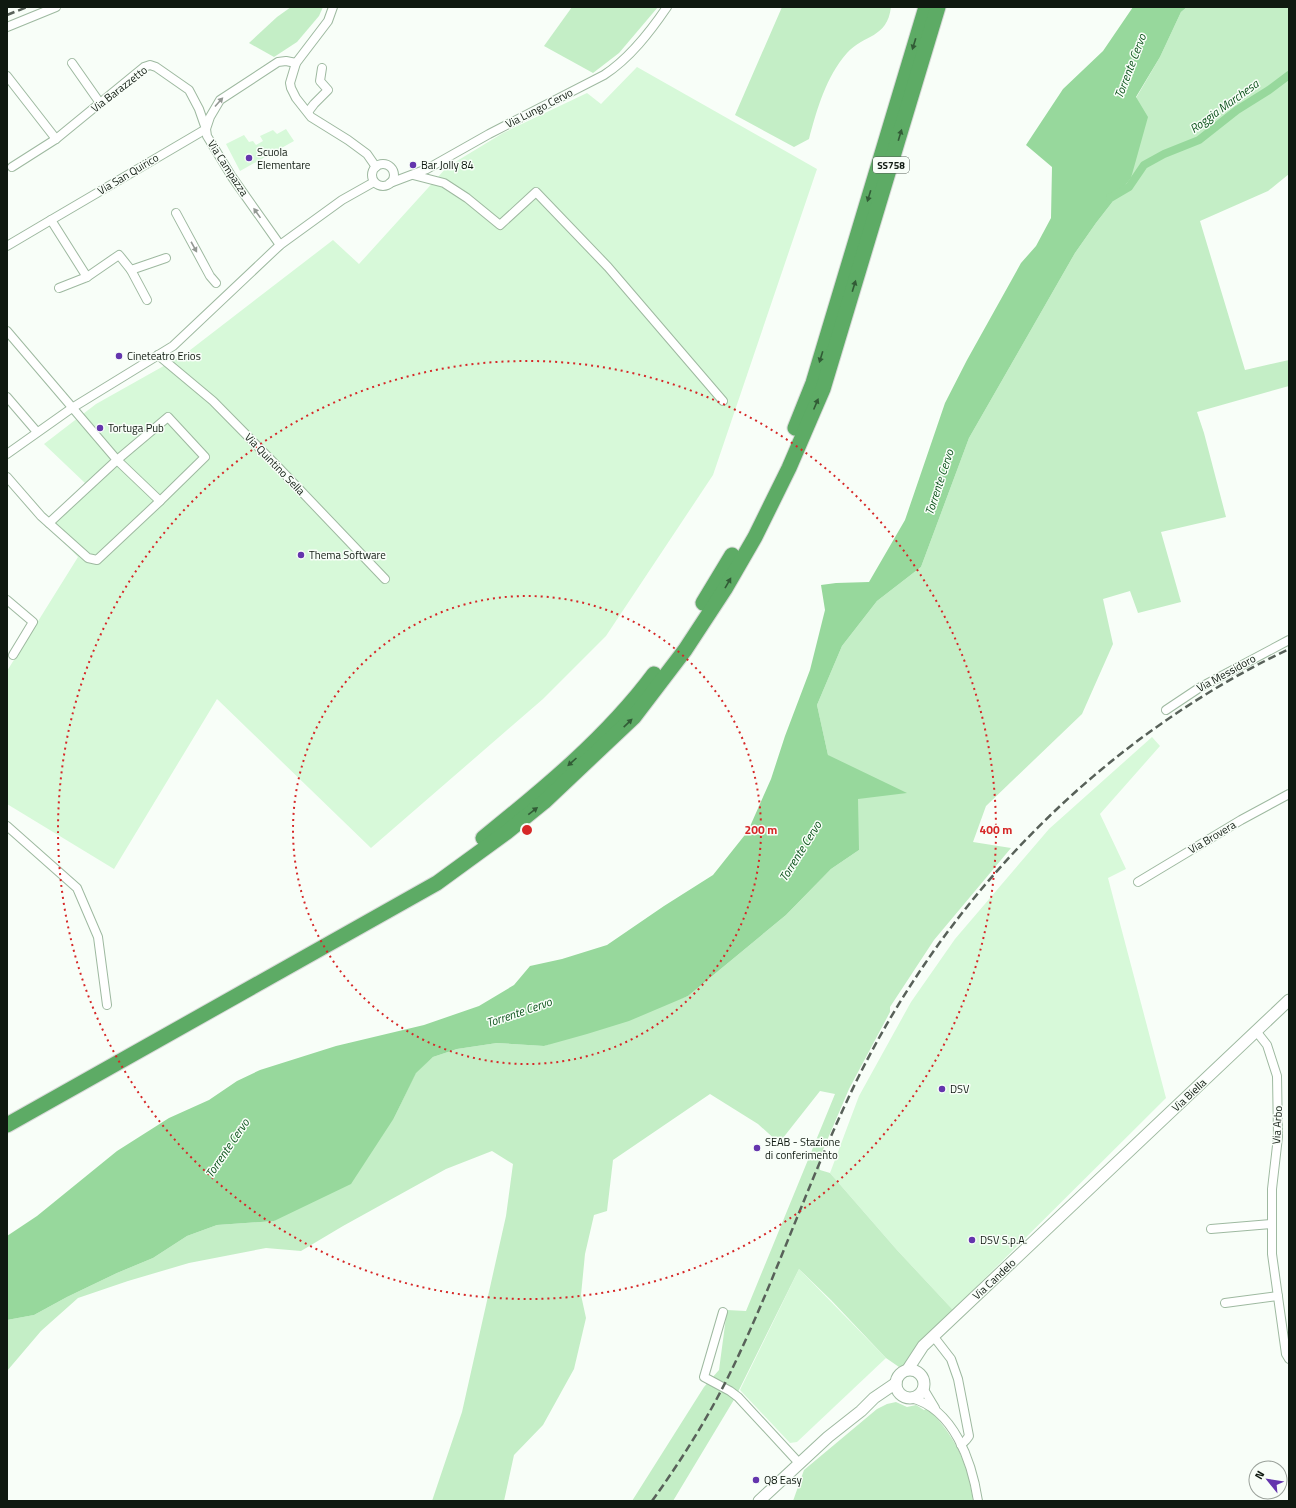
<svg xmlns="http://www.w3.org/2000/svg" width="1296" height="1508" viewBox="0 0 1296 1508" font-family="'Titillium Web',sans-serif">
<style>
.built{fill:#d7f9d9}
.green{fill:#c4eec6}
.water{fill:#97d89c}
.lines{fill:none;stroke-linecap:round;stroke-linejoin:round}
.canal{stroke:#97d89c;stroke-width:8}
.street-casing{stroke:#9eb9a0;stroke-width:10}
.secondary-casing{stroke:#9eb9a0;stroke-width:13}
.highway-casing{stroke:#d9dad9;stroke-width:17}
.street{stroke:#fff;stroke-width:8}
.secondary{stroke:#fff;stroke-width:11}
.highway{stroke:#5dab65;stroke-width:15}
.rail{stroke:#586159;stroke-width:2.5;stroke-dasharray:8 4;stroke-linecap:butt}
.oneway{fill:#325b36}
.oneway2{fill:#939893}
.ring{fill:none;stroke:#d62828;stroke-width:2;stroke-dasharray:2 4}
.poi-dot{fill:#6435ad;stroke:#f8fef8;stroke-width:1.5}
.labels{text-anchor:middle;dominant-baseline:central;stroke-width:3;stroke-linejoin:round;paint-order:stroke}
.shield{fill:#f8fef8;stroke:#555e56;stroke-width:1}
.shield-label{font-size:10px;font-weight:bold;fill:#0f1910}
.street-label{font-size:11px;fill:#0f1910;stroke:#f8fef8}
.poi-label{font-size:11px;fill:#0f1910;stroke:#f8fef8;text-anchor:start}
.water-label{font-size:12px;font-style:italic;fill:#0d531c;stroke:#f8fef8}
.centre{fill:#d62828;stroke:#f8fef8;stroke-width:2}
.ring-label{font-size:12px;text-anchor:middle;font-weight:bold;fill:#d62828;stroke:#f8fef8;stroke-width:3;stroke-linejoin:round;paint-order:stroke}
</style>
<rect width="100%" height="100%" fill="#f8fef8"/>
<g class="built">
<polygon points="637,67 817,169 713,475 606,636 543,699 371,848 217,699 114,869 7,804 7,671 78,557 46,524 86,484 44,444 96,404 185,354 333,240 359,264 447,167 503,133 587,93 601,104"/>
<polygon points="286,129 294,141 240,171 226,144 244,135 249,142 253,141 256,145 263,141 260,136 273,130 277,134"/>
<polygon points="1152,737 1160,746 1100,814 1126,869 1108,878 1166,1098 953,1310 897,1250 830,1173 859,1096 911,1002 955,939 1049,829"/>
<polygon points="799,1269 886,1358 797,1442 790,1443 740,1390"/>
</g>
<g class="green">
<polygon points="291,7 323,7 319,16 297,42 274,57 249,43 277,17"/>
<polygon points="572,7 658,7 619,53 593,73 544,46"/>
<path d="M782,7H891C887,39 864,34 847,53C826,77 817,109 809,139L794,147L735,115Z"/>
<polygon points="1187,7 1289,7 1289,174 1268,191 1200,221 1245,370 1289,360 1289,386 1197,412 1204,433 1226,517 1161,532 1181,602 1138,613 1130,591 1103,599 1113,644 1082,714 986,806 973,842 1011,848 934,940 890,1007 890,1012 849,1089 820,1157 820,1170 830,1173 897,1250 953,1310 919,1342 904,1366 899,1367 886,1358 831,1300 799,1269 735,1398 673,1501 632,1501 704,1387 719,1370 727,1310 746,1311 835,1094 820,1091 779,1143 758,1124 710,1094 613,1160 607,1211 594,1215 585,1254 581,1295 586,1318 574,1369 543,1425 514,1455 504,1501 432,1501 462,1412 506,1216 513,1164 492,1151 446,1169 343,1226 301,1251 266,1248 189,1263 128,1281 78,1298 41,1331 7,1371 7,1320 34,1315 67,1297 117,1273 153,1258 187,1236 217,1225 274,1221 394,1118 416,1072 433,1057 457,1049 497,1043 544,1046 688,996 786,915 831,869 859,850 828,755 817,705 842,646 877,601 921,567 969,438 1075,253 1096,223 1131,178 1136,98 1160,57 1181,12"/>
<path d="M896,1402L907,1407L916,1405L924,1410L928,1408C955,1437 968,1462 973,1501H793L804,1470L877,1409L887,1404Z"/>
</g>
<polygon class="water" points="1133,7 1187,7 1181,12 1160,57 1136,97 1148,117 1131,178 1096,223 1075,253 969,438 921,567 877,601 842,646 817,705 828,755 907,793 858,799 859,850 831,869 786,915 688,996 629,1021 587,1034 544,1046 497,1043 457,1049 433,1057 416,1073 394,1118 351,1184 274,1221 217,1225 187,1236 153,1258 117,1273 67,1297 34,1315 7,1320 7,1236 37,1216 117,1151 169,1118 209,1100 237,1081 260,1070 336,1046 424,1025 479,1006 514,985 530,966 562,959 607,945 664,906 713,875 748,831 771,779 785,736 810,670 825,610 821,585 836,583 869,582 905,520 945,403 967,360 1021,263 1036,246 1051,218 1052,167 1026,145 1063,89 1103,51"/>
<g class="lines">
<polyline class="canal" points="1110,197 1112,197 1129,187 1144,165 1164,154 1199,140 1237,110 1269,90 1289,75"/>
<g class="street-casing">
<g id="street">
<polyline points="333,7 328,21 296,63 290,83 291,88 296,98 311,117 348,140 367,154 376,167"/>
<polyline points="7,27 56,7"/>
<polyline points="72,63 100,103"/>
<polyline points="7,76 56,139 144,67 150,65 156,67 189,90 199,109 206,129 51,220 87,277"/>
<polyline points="308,112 314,104 328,90 320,81 322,68"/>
<circle cx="383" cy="175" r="11"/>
<polyline points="12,167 56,139"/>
<polyline points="413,175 444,183 467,198 500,225 536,192 608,267 723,401"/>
<path d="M390,183L427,169L489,134L604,75C630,58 650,32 667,7"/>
<polyline points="176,213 210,276 216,283"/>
<polyline points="280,245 232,177 207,136 206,129 210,117 220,100 278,62 286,61 296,63"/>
<polyline points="7,246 51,220"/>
<polyline points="131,270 147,300"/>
<polyline points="59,288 87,277 119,255 131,270 166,258"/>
<polyline points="7,331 117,460 160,501 97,560 88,558 41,516 7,477"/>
<polyline points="158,355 213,401 280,469 385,579"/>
<polyline points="7,397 37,432"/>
<polyline points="7,454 72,408 173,346 280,245 342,200 374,182"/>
<polyline points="49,523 117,460 168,417 205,457 160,501"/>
<polyline points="7,600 33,622 13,655"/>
<polyline points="1166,710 1199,688 1289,640"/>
<polyline points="7,826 77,888 98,937 107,1005"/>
<polyline points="1138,882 1241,820 1289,794"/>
<polyline points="1256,1031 1267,1045 1277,1076 1278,1137 1272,1189 1272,1254 1286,1354 1289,1359"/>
<polyline points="1211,1229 1271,1224"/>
<polyline points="1225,1303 1278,1296"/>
<polyline points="723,1312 704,1377 730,1391 738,1397 799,1463"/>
<polyline points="934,1337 951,1359 958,1379 969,1436 966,1440 961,1445"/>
<polyline points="923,1388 935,1408"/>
<path d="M911,1398C954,1409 972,1462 978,1501"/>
</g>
</g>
<g class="secondary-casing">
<g id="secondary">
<polyline points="908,1369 923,1346 1289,1000"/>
<circle cx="910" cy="1384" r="14"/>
<polyline points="759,1501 828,1437 861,1411 874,1398 896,1383"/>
</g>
</g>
<g class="highway-casing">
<g id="highway">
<polyline points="795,428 813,383 926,7"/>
<polyline points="703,603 732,555"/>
<path d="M483,838C544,789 607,737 654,674"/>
<polyline points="7,1125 437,883 507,832 544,802 634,717 685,650 725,589 755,537 789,468 823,389 938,7"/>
</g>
</g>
<use href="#street" class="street"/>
<use href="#secondary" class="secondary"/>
<use href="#highway" class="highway"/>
<g class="rail">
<polyline points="7,15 27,7"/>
<path d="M652,1501C683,1458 711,1413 734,1365C775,1279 806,1189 846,1103C936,907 1094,742 1289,649"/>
</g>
</g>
<defs><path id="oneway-solid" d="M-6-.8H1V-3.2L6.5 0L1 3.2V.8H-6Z"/></defs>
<g class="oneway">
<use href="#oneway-solid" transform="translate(914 44) rotate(107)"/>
<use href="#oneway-solid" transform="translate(900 135) rotate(-73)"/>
<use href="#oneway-solid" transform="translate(869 196) rotate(107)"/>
<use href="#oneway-solid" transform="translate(854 286) rotate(-73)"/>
<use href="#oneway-solid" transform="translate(821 357) rotate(107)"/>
<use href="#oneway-solid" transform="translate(816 404) rotate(-67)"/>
<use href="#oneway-solid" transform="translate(728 583) rotate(-60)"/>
<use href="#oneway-solid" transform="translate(628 723) rotate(-44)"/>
<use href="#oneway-solid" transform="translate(572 762) rotate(138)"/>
<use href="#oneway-solid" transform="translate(533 811) rotate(-38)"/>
</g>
<g class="oneway2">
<use href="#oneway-solid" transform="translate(219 102) rotate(-48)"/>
<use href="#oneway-solid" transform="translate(257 213) rotate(-125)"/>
<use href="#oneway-solid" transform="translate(194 247) rotate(61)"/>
</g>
<g class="ring">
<circle cx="527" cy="830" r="234"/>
<circle cx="527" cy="830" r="469"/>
</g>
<g class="poi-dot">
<circle cx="249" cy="158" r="4"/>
<circle cx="413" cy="165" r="4"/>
<circle cx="119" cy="356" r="4"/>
<circle cx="100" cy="428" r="4"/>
<circle cx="301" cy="555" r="4"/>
<circle cx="942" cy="1089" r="4"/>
<circle cx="757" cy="1148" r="4"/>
<circle cx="972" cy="1240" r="4"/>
<circle cx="756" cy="1480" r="4"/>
</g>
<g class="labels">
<rect class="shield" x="873" y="157" width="36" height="16" rx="3"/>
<g class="shield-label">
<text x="891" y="165">SS758</text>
</g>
<g class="street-label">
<text transform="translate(119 89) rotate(-38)">Via Barazzetto</text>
<text transform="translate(539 108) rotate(-27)">Via Lungo Cervo</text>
<text transform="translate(228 168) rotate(57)">Via Campazza</text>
<text transform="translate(128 174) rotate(-31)">Via San Quirico</text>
<text transform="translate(275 464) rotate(46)">Via Quintino Sella</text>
<text transform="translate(1226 673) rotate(-29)">Via Messidoro</text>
<text transform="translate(1212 837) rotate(-31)">Via Brovera</text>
<text transform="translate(1189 1095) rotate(-43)">Via Biella</text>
<text transform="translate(1277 1125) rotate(-87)">Via Arbo</text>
<text transform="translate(994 1279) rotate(-43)">Via Candelo</text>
</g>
<g class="poi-label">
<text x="257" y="152">Scuola<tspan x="257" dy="13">Elementare</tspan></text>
<text x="421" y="165">Bar Jolly 84</text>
<text x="127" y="356">Cineteatro Erios</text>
<text x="108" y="428">Tortuga Pub</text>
<text x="309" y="555">Thema Software</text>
<text x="950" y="1089">DSV</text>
<text x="765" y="1142">SEAB - Stazione<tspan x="765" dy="13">di conferimento</tspan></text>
<text x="980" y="1240">DSV S.p.A.</text>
<text x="764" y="1480">Q8 Easy</text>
</g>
<g class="water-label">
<text transform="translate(1130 66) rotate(-69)">Torrente Cervo</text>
<text transform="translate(1224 106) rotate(-36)">Roggia Marchesa</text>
<text transform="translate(939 482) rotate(-72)">Torrente Cervo</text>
<text transform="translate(800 851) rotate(-58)">Torrente Cervo</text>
<text transform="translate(519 1012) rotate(-19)">Torrente Cervo</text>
<text transform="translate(227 1148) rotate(-56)">Torrente Cervo</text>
</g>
</g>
<circle cx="527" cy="830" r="6" class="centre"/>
<g class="ring-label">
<text x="761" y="834">200 m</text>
<text x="996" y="834">400 m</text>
</g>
<rect width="1296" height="1508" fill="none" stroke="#0f1910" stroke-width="16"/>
<g transform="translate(1268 1480) rotate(300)"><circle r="19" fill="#f8fef8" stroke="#9ba29b"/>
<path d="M0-3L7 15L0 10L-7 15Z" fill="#6435ad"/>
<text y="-6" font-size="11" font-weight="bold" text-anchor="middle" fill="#0f1910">N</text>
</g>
</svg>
